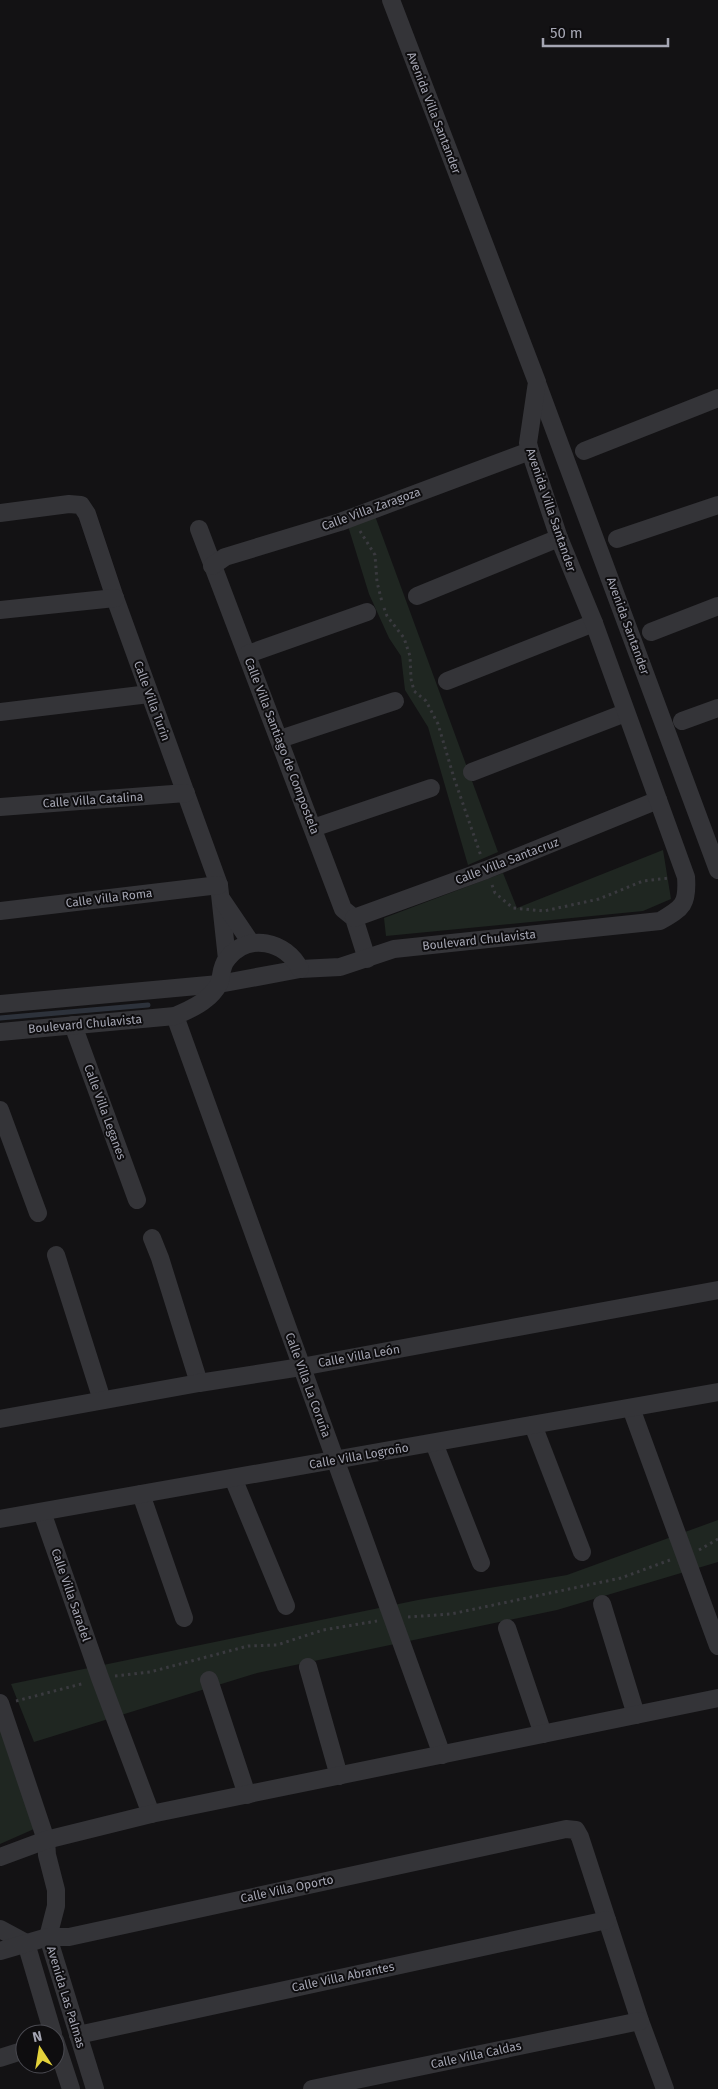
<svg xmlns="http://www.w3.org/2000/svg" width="718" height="2089" viewBox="0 0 718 2089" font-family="'Fira Sans',sans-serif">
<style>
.green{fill:#1f2621}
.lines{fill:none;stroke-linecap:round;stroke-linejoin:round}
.stream{stroke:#2d323b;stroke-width:5}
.path{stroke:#3a3a3f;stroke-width:3;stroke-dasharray:2.5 4;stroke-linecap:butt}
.minor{stroke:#343438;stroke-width:18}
.labels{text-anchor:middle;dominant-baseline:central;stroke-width:4;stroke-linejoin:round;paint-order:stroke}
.street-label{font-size:12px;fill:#a5a6b3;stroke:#0e0d0f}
</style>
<rect width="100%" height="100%" fill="#131214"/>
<g class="green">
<polygon points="375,516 498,852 468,865 428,727 405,690 401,656 389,638 369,594 348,526"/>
<polygon points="663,850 671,899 643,911 386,936 384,918 503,873 517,908"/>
<polygon points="718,1520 718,1562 557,1610 257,1673 34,1742 11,1684 418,1600 567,1575"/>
<polygon points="0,1725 34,1829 0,1844"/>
</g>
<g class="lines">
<polyline class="stream" points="0,1018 148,1005"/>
<g class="path">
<polyline points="360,531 375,555 377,582 382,602"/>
<polyline points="384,608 387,616 404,638 410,656 411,679 414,691 426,701 438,724 454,778 481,856"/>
<polyline points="492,885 495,893 513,908 544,911 599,899 643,881 670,878"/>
<polyline points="699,1550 718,1539"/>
<polyline points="408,1617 451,1614 621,1578 670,1560"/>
<polyline points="115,1676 150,1672 248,1646 277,1645 323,1630 377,1621"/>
<polyline points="16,1701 85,1683"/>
</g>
<g class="minor">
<polyline points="537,383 718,870"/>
<polyline points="584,451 718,398"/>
<polyline points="0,513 69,504 81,505 87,514 115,598 219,885 227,959"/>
<polyline points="199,529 343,909 354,918 367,959"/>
<polyline points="617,539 718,505"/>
<polyline points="212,566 225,557 340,522 530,451"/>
<polyline points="417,596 559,538"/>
<polyline points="0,610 115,598"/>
<polyline points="651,632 718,606"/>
<polyline points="248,654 367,612"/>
<polyline points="447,681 594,623"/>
<polyline points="0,712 149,694"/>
<polyline points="682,721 718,708"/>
<polyline points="280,739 395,701"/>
<polyline points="472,772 625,713"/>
<polyline points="0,807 186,793"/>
<polyline points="313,828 431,788"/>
<polyline points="222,900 251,943"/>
<polyline points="0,911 219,885"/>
<polyline points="354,918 486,870 658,800"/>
<path d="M0,1004L219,984L300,969L340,967L394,949L660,921C683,908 688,904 686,877L594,623L559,538L530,451L528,443L537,382L391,0"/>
<polyline points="175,1016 442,1755"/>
<polyline points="73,1025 137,1200"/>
<path d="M0,1032L175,1016C186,1011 197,1007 206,999C210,996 216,989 219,984C222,977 220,968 227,959C248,932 286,941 300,969"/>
<polyline points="0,1110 38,1213"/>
<polyline points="152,1238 160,1258 199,1383"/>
<polyline points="56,1255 102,1400"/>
<polyline points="631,1408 718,1646"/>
<polyline points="0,1419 199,1383 301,1367 718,1290"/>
<polyline points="533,1425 582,1552"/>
<polyline points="434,1443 481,1563"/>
<polyline points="233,1478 286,1606"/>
<polyline points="141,1494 184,1618"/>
<polyline points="42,1512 100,1678 151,1814"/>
<polyline points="0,1519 718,1392"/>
<polyline points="602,1604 636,1715"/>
<polyline points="507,1628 543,1734"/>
<polyline points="308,1667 339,1776"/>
<polyline points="209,1680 247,1795"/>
<polyline points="0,1703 46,1840 47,1855 56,1890 56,1906 48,1937 95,2089"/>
<polyline points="0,1857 46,1840 151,1814 718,1698"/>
<polyline points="0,1929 26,1943 53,2034"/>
<polyline points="0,1951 48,1937 69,1937 566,1829 576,1830 580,1837 640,2021 665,2089"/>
<polyline points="78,2035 607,1920"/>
<polyline points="55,2040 71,2089"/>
<polyline points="0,2058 25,2050"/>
<polyline points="312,2089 640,2021"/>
</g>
</g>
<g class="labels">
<g class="street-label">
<text transform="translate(434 113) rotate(69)">Avenida Villa Santander</text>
<text transform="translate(371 509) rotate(-20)">Calle Villa Zaragoza</text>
<text transform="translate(551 510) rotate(71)">Avenida Villa Santander</text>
<text transform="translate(628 626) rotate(70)">Avenida Santander</text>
<text transform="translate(152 701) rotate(70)">Calle Villa Turin</text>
<text transform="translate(282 746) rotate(69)">Calle Villa Santiago de Compostela</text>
<text transform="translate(93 800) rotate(-4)">Calle Villa Catalina</text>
<text transform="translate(507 861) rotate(-21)">Calle Villa Santacruz</text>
<text transform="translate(109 898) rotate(-7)">Calle Villa Roma</text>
<text transform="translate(479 940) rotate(-6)">Boulevard Chulavista</text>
<text transform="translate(85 1024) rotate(-5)">Boulevard Chulavista</text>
<text transform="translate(105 1112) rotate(70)">Calle Villa Leganes</text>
<text transform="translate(359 1356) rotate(-10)">Calle Villa León</text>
<text transform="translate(308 1385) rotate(70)">Calle Villa La Coruña</text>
<text transform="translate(359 1456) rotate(-10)">Calle Villa Logroño</text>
<text transform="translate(71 1595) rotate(71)">Calle Villa Saradel</text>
<text transform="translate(287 1889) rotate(-12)">Calle Villa Oporto</text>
<text transform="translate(343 1977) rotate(-12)">Calle Villa Abrantes</text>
<text transform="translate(66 1997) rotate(73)">Avenida Las Palmas</text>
<text transform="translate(476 2055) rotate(-12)">Calle Villa Caldas</text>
</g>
</g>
<g transform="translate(40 2049) rotate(348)"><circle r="24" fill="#0e0d0f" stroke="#4a4a51"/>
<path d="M0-4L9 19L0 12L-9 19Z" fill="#e3d23b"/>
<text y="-8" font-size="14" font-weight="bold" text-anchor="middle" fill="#a5a6b3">N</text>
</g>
<path d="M543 38v8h125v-8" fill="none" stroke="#a5a6b3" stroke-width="2.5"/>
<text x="550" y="38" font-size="15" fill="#a5a6b3" stroke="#0e0d0f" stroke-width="4" paint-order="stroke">50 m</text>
</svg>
